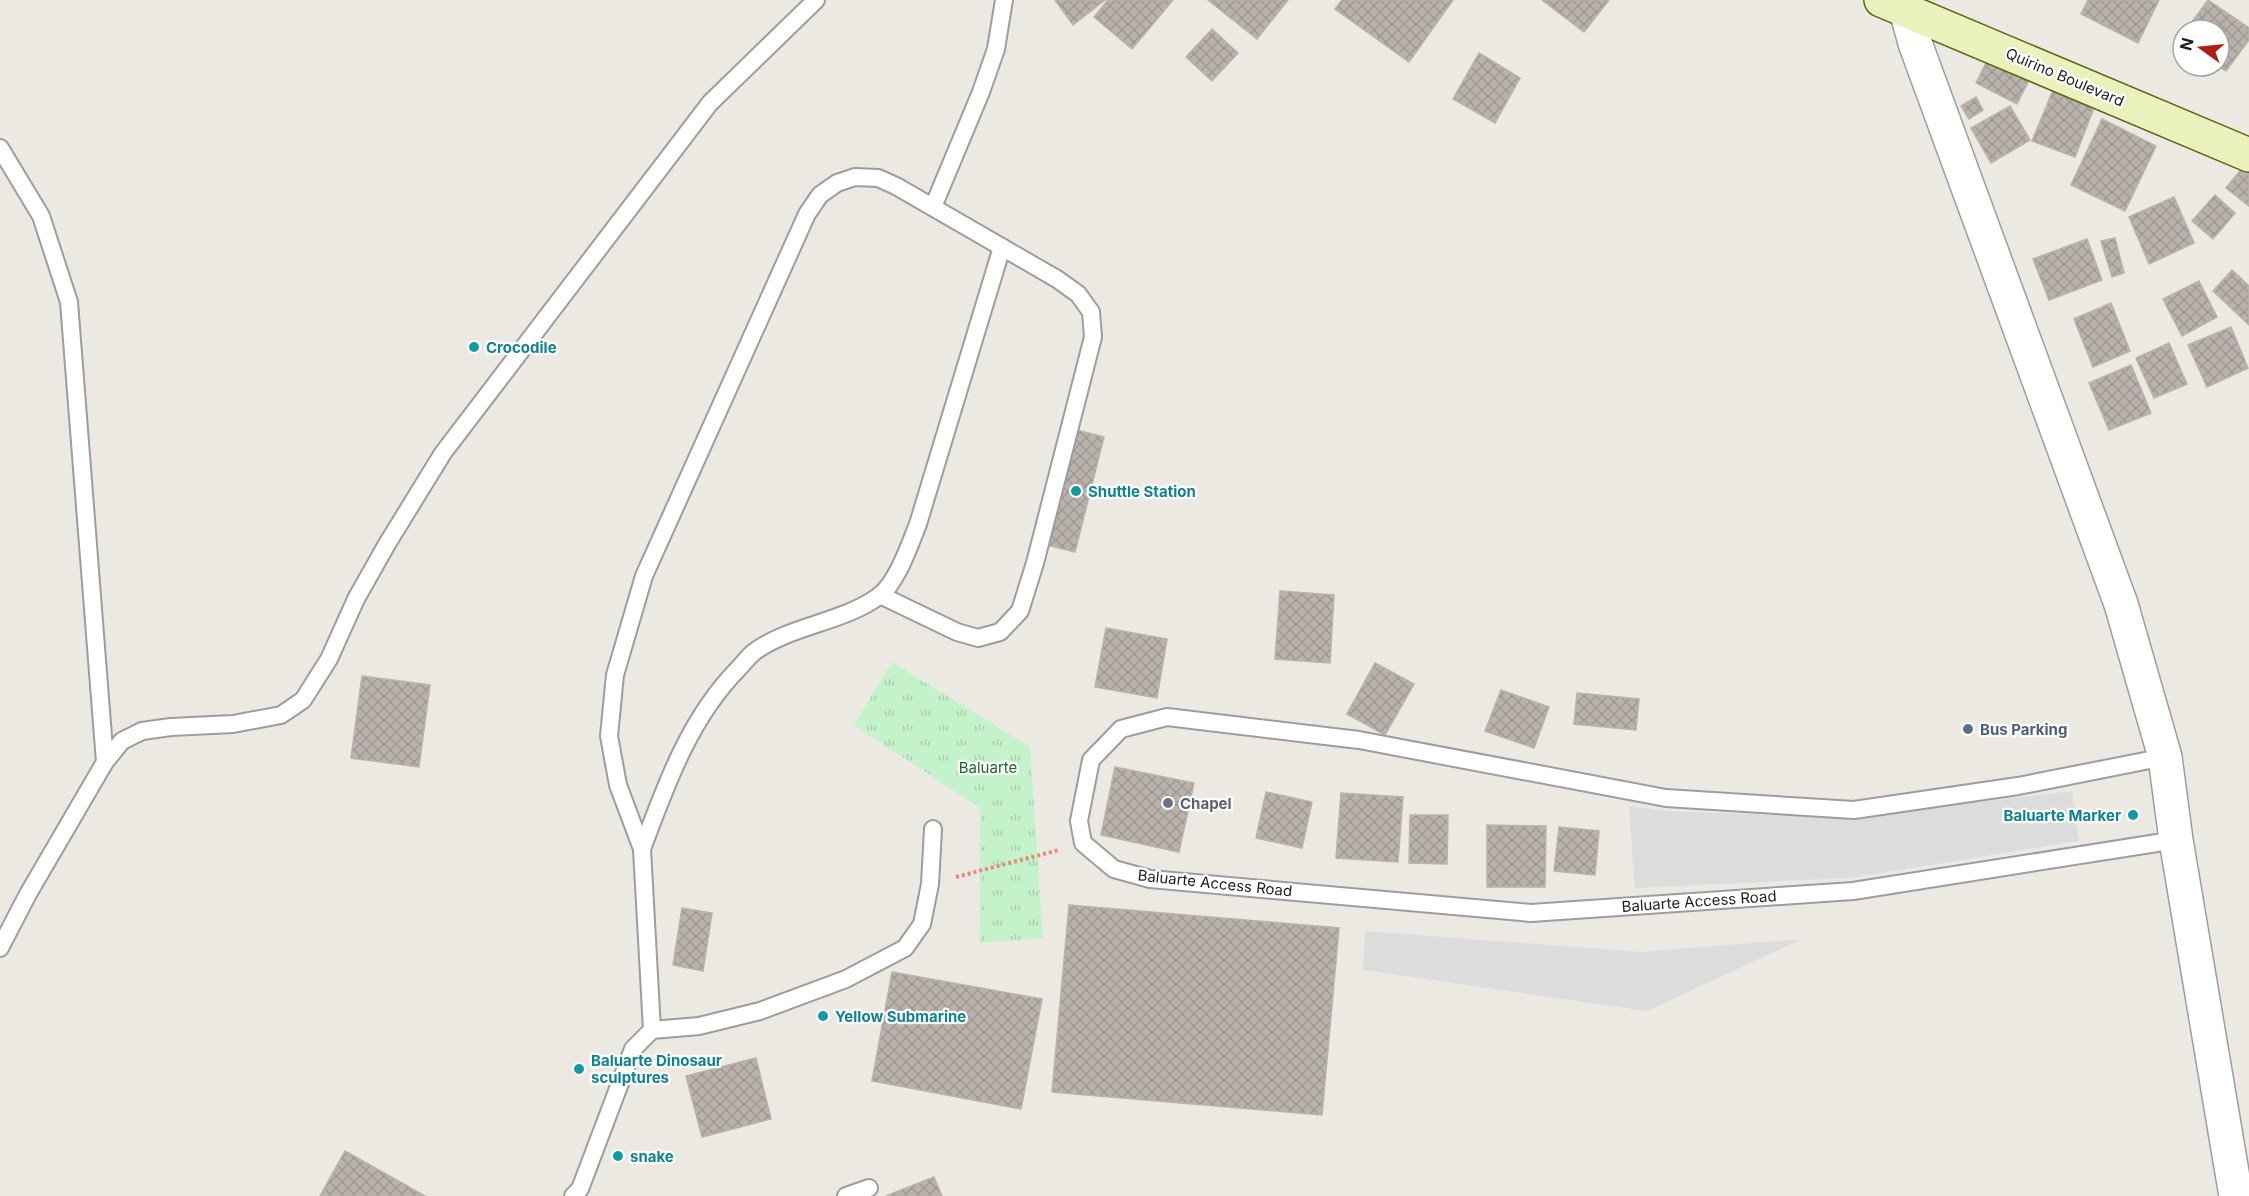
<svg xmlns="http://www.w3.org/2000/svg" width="2249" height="1196" viewBox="0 0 2249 1196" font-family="Inter,sans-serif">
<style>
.park{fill:url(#park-tufts)}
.parking{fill:#dcdcdc}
.building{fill:url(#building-cross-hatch);stroke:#bcb1a7;stroke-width:1.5}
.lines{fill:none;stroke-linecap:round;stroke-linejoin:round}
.service-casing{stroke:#9d9d9d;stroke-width:20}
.tertiary-casing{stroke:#9d9d9d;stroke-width:36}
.secondary-casing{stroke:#576412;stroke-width:36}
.path{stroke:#e88978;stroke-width:4;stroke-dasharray:3 3;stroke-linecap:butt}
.service{stroke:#fff;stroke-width:16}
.tertiary{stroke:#fff;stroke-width:33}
.secondary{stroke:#ebf1bc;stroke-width:33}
.culture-dot{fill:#0f9aa8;stroke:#fff;stroke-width:2}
.service-dot{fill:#5c6f8a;stroke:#fff;stroke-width:2}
.worship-dot{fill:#6b7280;stroke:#fff;stroke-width:2}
.labels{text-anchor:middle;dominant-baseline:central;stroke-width:4.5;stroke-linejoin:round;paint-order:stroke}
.street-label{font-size:15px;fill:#1c1c1c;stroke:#fff}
.culture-label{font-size:15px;font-weight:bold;fill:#0d838f;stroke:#fff;text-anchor:start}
.service-label{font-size:15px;font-weight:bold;fill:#4e5e75;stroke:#fff;text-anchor:start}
.park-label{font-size:15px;fill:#186b23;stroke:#fff}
.worship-label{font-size:15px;font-weight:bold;fill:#5b616d;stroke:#fff;text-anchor:start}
</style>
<defs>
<pattern id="park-tufts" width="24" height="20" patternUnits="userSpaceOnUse" patternTransform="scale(1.5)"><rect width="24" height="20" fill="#c4f2ca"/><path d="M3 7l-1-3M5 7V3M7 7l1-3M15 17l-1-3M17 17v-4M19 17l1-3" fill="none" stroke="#a8cfad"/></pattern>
<pattern id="building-cross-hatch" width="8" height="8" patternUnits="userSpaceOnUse" patternTransform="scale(1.5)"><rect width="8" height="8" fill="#b9b2ac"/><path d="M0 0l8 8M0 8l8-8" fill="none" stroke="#9e9893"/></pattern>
</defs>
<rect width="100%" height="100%" fill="#ece9e3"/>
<polygon class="park" points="892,662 1030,747 1043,938 980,943 980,808 854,725"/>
<g class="parking">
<polygon points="2072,791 2079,841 1850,878 1635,888 1629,806 1667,811 1849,818"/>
<polygon points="1365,931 1641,952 1802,939 1647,1011 1363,970"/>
</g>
<g class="building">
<polygon points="1055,0 1105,0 1073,25"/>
<polygon points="1108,0 1173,0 1132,49 1094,17"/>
<polygon points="1208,0 1288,0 1257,39"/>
<polygon points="1342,0 1453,0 1409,62 1335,9"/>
<polygon points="1542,0 1609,0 1584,32"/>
<polygon points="2088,0 2159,0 2138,43 2081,14"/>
<polygon points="2208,0 2249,28 2249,40 2226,71 2218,66 2219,30 2186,30"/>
<polygon points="1212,29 1238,53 1212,81 1186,57"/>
<polygon points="1992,51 2033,72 2017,104 1976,83"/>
<polygon points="1479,53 1520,78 1495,123 1453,99"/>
<polygon points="2056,83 2097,100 2075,157 2032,141"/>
<polygon points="1976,97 1983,110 1969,119 1961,106"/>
<polygon points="2010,106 2030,140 1991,163 1971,128"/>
<polygon points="2102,119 2156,146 2125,211 2071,185"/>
<polygon points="2249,160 2249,206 2226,188"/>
<polygon points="2215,195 2235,213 2213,239 2192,221"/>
<polygon points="2174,197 2194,243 2149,264 2129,217"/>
<polygon points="2115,238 2124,273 2112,277 2101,241"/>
<polygon points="2087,239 2102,280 2049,300 2033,259"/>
<polygon points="2232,270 2249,286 2249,325 2213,291"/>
<polygon points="2199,281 2217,317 2182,336 2163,299"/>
<polygon points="2111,303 2130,351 2093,367 2074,319"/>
<polygon points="2231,327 2248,368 2207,387 2188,345"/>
<polygon points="2169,343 2187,384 2154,398 2136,358"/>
<polygon points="2131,365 2151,413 2109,430 2089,383"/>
<polygon points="1077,430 1104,437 1075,552 1047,545"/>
<polygon points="1280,591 1334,595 1330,663 1275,659"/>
<polygon points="1106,628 1167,639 1157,698 1095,687"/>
<polygon points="1375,663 1414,684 1385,735 1347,714"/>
<polygon points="362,676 430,685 419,767 351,758"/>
<polygon points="1501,690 1549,707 1534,748 1485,731"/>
<polygon points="1577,693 1639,699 1636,730 1574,724"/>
<polygon points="1115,767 1194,783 1179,852 1101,835"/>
<polygon points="1266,792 1312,802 1302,848 1256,838"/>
<polygon points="1341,793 1403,797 1398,862 1336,858"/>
<polygon points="1410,815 1448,815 1447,864 1409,863"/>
<polygon points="1487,825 1546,826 1545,887 1487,887"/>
<polygon points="1559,827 1599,831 1595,875 1554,871"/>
<polygon points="1069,905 1339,928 1322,1115 1052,1092"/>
<polygon points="682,908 712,913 703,971 673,965"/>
<polygon points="892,972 1042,999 1021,1109 872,1081"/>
<polygon points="756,1058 771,1119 702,1137 686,1076"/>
<polygon points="345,1151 425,1196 320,1196"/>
<polygon points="934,1177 942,1196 886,1196"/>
</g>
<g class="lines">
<g class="service-casing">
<g id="service">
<polyline points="0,148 41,216 69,302 105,762"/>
<polyline points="933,207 981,92 996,49 1004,0"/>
<polyline points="2165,757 2018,786 1854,810 1666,798 1359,740 1167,717 1121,729 1091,760 1079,821 1083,843 1114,869 1150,879 1531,913 1853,891 2176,840"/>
<path d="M642,849C666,785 689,719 738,669C743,664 748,657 754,652C791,625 842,623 879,596C897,583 910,544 918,524L1002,247"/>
<polyline points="0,948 28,894 105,762 122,741 142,731 171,727 233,724 281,715 303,700 329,659 356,599 387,544 443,453 710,103 816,0"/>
<polyline points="652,1030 642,849 618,785 609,736 615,675 644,576 807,214 820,195 837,183 855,177 878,178 896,186 1057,279 1078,294 1091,312 1093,337 1035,563 1020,611 1000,632 978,638 957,632 880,595"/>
<polyline points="573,1196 580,1189 633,1049 652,1030 699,1026 760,1011 846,979 905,948 922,924 930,884 933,829"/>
<polyline points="846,1196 869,1188"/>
</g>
</g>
<g class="tertiary-casing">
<polyline id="tertiary" points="1906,10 1915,43 2121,604 2165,757 2176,840 2236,1196"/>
</g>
<g class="secondary-casing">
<polyline id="secondary" points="1881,0 2249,155"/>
</g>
<polyline class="path" points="956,877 1059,850"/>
<use href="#service" class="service"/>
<use href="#tertiary" class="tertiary"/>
<use href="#secondary" class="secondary"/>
</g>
<g class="culture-dot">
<circle cx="474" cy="347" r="6"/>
<circle cx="1076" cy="491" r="6"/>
<circle cx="2133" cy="815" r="6"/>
<circle cx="823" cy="1016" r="6"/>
<circle cx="579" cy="1069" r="6"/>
<circle cx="618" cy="1156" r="6"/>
</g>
<circle class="service-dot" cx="1968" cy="729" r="6"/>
<circle class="worship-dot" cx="1168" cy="803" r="6"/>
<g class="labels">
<g class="street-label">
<text transform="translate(2065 77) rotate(23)">Quirino Boulevard</text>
<text transform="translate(1215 883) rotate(6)">Baluarte Access Road</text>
<text transform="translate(1699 901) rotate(-4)">Baluarte Access Road</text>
</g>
<g class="culture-label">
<text x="486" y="347">Crocodile</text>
<text x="1088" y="491">Shuttle Station</text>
<text x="2121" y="815" text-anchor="end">Baluarte Marker</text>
<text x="835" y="1016">Yellow Submarine</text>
<text x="591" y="1060">Baluarte Dinosaur<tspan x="591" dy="17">sculptures</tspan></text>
<text x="630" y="1156">snake</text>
</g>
<g class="service-label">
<text x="1980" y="729">Bus Parking</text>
</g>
<g class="park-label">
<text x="988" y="767">Baluarte</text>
</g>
<g class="worship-label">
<text x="1180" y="803">Chapel</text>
</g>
</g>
<g transform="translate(2201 48) rotate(285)"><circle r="28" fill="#ffffff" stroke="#a4a4a4" stroke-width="1.5"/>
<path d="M0-4.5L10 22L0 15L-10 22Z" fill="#af1f18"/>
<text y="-9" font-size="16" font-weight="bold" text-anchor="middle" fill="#1c1c1c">N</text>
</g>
</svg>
